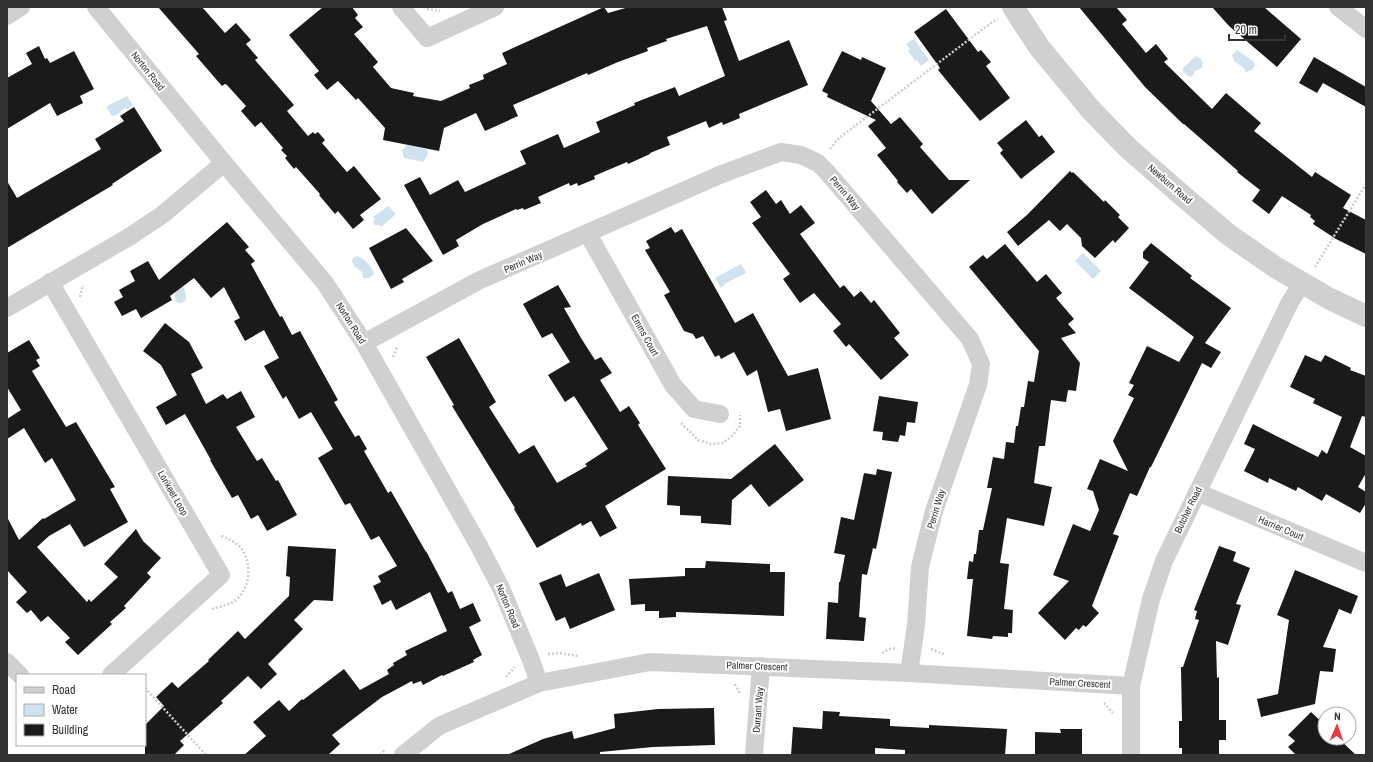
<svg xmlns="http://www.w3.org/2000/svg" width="1373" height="762" viewBox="0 0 1373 762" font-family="'Archivo Narrow',sans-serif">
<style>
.water{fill:#cfe2ee}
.building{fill:#1a1a1a}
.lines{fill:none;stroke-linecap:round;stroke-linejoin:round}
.path{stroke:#cdcdcd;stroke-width:2.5;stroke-dasharray:2 2;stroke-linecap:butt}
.minor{stroke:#d0d0d0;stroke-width:18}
.tertiary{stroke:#d0d0d0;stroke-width:22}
.labels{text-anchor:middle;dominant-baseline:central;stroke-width:4;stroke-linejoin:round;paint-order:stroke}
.street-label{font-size:10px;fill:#333;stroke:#fff}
</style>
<rect width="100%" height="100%" fill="#fff"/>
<g class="water">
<polygon points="914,39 929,60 921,66 917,60 915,61 908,51 910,49 906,44"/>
<polygon points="1237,50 1254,62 1255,66 1252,70 1246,72 1245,71 1244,68 1234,61 1232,55"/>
<polygon points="1196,56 1200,58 1203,63 1202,68 1195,71 1192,77 1188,76 1183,71 1183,68"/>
<polygon points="127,96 133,105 128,109 125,108 117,115 112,116 107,108 107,106"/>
<path d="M407,145L426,149C431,156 425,156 424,162L404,158L402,150Z"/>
<polygon points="388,206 396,214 381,227 379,225 375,225 373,222 375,219 373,217"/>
<polygon points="1083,253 1101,271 1093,279 1075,261"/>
<path d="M357,256C365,259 372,266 374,274L369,278H363L362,272L354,266L352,261L353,258Z"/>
<polygon points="741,264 746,273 726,283 721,288 715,278"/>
<path d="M182,284C186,292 190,304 178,303L175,300V291Z"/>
</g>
<g class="building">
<polygon points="158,7 202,7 225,33 236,23 251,40 246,44 258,58 255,60 294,105 287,111 308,136 313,132 315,134 318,132 325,140 322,143 347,172 354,166 381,199 360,215 364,220 353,229 338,211 335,214 319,195 320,194 296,167 294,169 285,158 287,156 281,150 283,148 261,122 255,127 241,111 246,106 227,85 225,84 222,86 196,56 199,54"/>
<polygon points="323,7 352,7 358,15 355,18 363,27 354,34 378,62 373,67 391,88 414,93 413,96 441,101 470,88 469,85 484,79 483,75 507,64 502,53 604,7 608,13 629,7 722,7 727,20 724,21 739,61 789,40 808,85 739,114 740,118 723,125 722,122 709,128 706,121 667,137 670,145 650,153 650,154 628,164 627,162 594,176 595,179 578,186 577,183 570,186 569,183 538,197 541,203 524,210 523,208 517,210 516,209 483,224 456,240 459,246 443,255 404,185 420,177 430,195 458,180 465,192 526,164 520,151 558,134 564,148 600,132 596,122 635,105 634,103 675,87 679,96 725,76 707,26 666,39 667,41 647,48 648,51 618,62 588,75 587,73 513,105 518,116 485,131 476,113 444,128 439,151 383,140 385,128 358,98 356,100 338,81 327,90 314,75 319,71 289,35"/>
<polygon points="1079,7 1116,7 1127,20 1122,24 1146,53 1156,44 1168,59 1164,62 1212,109 1226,93 1261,123 1254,131 1312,177 1315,172 1351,195 1343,208 1366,220 1366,254 1336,239 1313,224 1315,221 1310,217 1311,215 1282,196 1269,214 1252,201 1260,190 1237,172 1238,171 1184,124 1183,124 1145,87"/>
<polygon points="1212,7 1264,7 1301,39 1277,67 1229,26"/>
<polygon points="946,9 978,52 981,50 991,62 986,66 1010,98 980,121 938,70 940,68 914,32"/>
<polygon points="39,46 45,59 47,58 50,63 74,51 94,89 80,96 83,103 57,116 50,103 7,129 7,78 32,64 26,53"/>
<polygon points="842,51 861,60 862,57 886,68 871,101 891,124 900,117 923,144 920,147 949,180 970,180 932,214 911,189 907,193 897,182 898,181 877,155 886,148 868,126 876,120 827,97 828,94 822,91"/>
<polygon points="1314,57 1366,87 1366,107 1323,83 1317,93 1299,83"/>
<polygon points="134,107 162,151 112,184 113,185 7,248 7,181 17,198 101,149 95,139 124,121 120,116"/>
<polygon points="1026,120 1039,137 1042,135 1055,152 1021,179 1000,153 1003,150 997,143"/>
<polygon points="1070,171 1072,173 1073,172 1104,202 1105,200 1120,215 1118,217 1129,228 1115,243 1113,240 1095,258 1082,246 1081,238 1067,224 1060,231 1049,220 1018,246 1007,232 1027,215"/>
<polygon points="766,190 776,204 781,200 790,214 801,205 815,223 800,234 840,288 844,285 854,297 861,291 871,303 874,300 900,333 894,338 909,355 881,380 849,344 846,347 833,331 841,324 814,293 800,303 783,279 790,274 752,223 761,217 750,202"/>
<polygon points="227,222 249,247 245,250 255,261 251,264 280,317 282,316 292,335 300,331 338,400 334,402 355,437 359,435 367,449 364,451 388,493 391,491 426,552 426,551 448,593 452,591 460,609 473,603 481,621 469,627 482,655 473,660 474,662 443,676 442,675 423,685 421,681 413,684 412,681 382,697 332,735 340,744 328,755 244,755 266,736 253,722 279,700 289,711 302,699 303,700 344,669 360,690 389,674 387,670 394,665 393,663 407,655 405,651 447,631 430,592 396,610 391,600 382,605 373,586 381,582 378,576 397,566 379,536 371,540 350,503 345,505 318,458 333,449 311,412 299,419 286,396 283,399 264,366 279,358 264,330 245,341 234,321 240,318 224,287 211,298 194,278 170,296 172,300 141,318 136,309 122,316 114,302 123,297 119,290 135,281 130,271 148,261 159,280"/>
<polygon points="671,227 675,233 682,229 735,323 753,313 788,376 818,368 831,419 786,431 780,409 768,412 757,370 747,376 734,352 721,359 719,355 715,357 703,336 696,339 693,334 684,331 664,295 670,292 645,250 650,248 646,241"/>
<polygon points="406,228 433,261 402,279 404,282 391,289 369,248"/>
<polygon points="1151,243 1192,276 1190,278 1231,308 1205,343 1221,352 1211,368 1202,363 1151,467 1150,467 1137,496 1130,493 1113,534 1119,536 1092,606 1099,613 1086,627 1083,625 1079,630 1076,628 1065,640 1038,613 1069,581 1053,575 1073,524 1090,531 1099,510 1093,491 1087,489 1100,459 1128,471 1113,441 1134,398 1128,395 1134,385 1129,383 1147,346 1179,362 1194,337 1129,288 1149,262 1143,258 1143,252"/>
<polygon points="1005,244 1037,282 1046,274 1062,293 1056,298 1074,319 1068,324 1076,333 1061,338 1080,363 1076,391 1068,390 1066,402 1051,400 1045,446 1039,446 1034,483 1052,487 1044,526 1007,518 1000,563 1009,564 1004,609 1013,610 1012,633 1008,633 1008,637 993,636 992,639 967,636 973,579 967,579 969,561 973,562 974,554 976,554 979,530 983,530 992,488 987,488 993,457 1004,459 1006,442 1014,443 1016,426 1018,426 1021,407 1024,407 1028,381 1034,382 1039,351 969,267 983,255 987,259"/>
<polygon points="558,285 571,307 564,308 581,338 595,360 601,357 612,373 600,380 620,412 629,406 640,423 638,425 666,469 605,506 617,528 600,537 591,521 582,526 581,523 537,548 514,509 515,508 452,406 454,405 426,357 459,338 496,402 489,407 519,454 534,445 557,483 587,466 585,464 608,449 574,396 565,402 548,375 570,362 552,333 542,338 523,304"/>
<polygon points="165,323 189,342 203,368 191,374 206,404 223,394 227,399 241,391 255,417 236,427 257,461 262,458 276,481 278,480 297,515 267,531 258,515 251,519 238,495 232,498 210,460 211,460 185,414 166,425 156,407 177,395 161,365 143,351"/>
<polygon points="29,340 40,358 36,360 40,366 32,371 66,427 76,422 115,487 110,489 128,522 84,547 70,524 49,536 37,547 87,602 89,599 91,602 118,577 104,564 136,529 143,541 161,558 147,573 151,577 124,606 126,608 110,622 112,624 78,655 65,642 70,638 48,616 41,622 31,610 27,613 16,602 27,592 7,570 7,517 19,540 43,518 44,519 76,500 52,458 45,463 24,428 7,439 7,419 21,410 7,387 7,353"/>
<polygon points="1305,355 1321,362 1325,355 1351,368 1350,370 1366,376 1366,417 1362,416 1350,447 1366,456 1366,473 1358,487 1366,492 1366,503 1360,513 1326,494 1322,501 1298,487 1296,491 1269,478 1268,483 1244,471 1255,449 1244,444 1253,424 1318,457 1322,450 1327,454 1342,417 1313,403 1315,399 1290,387"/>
<polygon points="879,396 918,402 915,423 907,422 905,436 900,435 898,442 882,440 883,432 873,431"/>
<polygon points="775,444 804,480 769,507 751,484 732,500 731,525 701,523 701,516 680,515 680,506 667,505 668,476 731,479"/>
<polygon points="877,469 892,472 876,549 873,548 867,575 862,574 859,617 866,618 864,641 826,639 828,602 838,603 839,582 840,582 845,555 834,553 841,517 854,520 864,473 876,475"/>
<polygon points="288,546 336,549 333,601 314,600 294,620 303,629 268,664 277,674 261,689 248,676 221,701 223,703 180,741 184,745 174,755 145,755 145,725 164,706 156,697 172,682 178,688 209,661 208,660 238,631 245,639 289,596 290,577 286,576"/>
<polygon points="1219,546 1236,552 1233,561 1250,568 1236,604 1241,605 1228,645 1216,641 1217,678 1219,677 1219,720 1226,720 1226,740 1219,740 1219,755 1182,755 1182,748 1179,748 1179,721 1182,721 1181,667 1183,667 1199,620 1195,619 1197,611 1194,610"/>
<polygon points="706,561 770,564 770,572 785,572 784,616 676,612 676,617 659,618 659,611 645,611 645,604 631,605 629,579 685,576 685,568 705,568"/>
<polygon points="1295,570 1358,596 1351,614 1339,609 1323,647 1336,649 1333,672 1320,671 1315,704 1261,717 1257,699 1278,694 1289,620 1277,615"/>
<polygon points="599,573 615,610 570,629 565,617 556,621 539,583 561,574 566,587"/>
<polygon points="714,708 715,745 653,747 600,752 600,755 507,755 543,739 572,731 574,739 615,728 614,714 658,709"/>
<polygon points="823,711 840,712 839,716 890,719 890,726 929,728 929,725 1007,729 1005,755 905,755 905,750 875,748 875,755 791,755 793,727 822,729"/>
<polygon points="1311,712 1325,725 1325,738 1338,738 1356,755 1296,755 1288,747 1295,741 1288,735"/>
<polygon points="1060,729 1082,729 1082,755 1035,755 1035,732 1061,733"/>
</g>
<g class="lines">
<g class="path">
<polyline points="427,9 440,11"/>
<polyline points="830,149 839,138 991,23 998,19"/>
<polyline points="1315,267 1366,184"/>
<polyline points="80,297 83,285"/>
<polyline points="393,357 397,347"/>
<polyline points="681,423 698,440 711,444 723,443 732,436 740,426 740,415"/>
<path d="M212,609C221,606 231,605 238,598C252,584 252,557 237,544C232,540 226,538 220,535"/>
<polyline points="931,649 946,655"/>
<polyline points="882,653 890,649 896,648"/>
<polyline points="548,654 559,653 578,656"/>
<polyline points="506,677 515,667"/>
<polyline points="735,684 740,694"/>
<polyline points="145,688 206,755"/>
<polyline points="1104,703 1113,713"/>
<polyline points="380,755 385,750"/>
</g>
<g class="minor">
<polyline points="96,7 224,163 325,283 364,343 478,544 501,588 531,660 539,683"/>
<polyline points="401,7 427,38 495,7"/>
<polyline points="1338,7 1366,29"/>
<polyline points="7,16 21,7"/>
<polyline points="588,234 673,385 694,409 720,414"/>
<polyline points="50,282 221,575 111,675"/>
<polyline points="7,308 129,237 162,215 224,163"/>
<polyline points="364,343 480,280 722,174 781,152 801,155 818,163 827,172 970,339 981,364 978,385 934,511 920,567 916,625 909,673"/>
<polyline points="1197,492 1366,563"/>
<polyline points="7,662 20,675"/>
<polyline points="403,755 439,726 539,683 650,662 909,673 1131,686"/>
<polyline points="754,755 761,666"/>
<polyline points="1131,755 1131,686 1151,599 1164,561 1290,302 1302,283"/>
</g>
<polyline class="tertiary" points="1013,7 1039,47 1091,110 1128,148 1184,197 1229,235 1275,267 1330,299 1366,316"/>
</g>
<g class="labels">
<g class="street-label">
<text transform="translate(148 71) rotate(51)">Norton Road</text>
<text transform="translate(1170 184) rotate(41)">Newburn Road</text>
<text transform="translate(845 193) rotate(50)">Perrin Way</text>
<text transform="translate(523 262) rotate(-23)">Perrin Way</text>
<text transform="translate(351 323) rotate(58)">Norton Road</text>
<text transform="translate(645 335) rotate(61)">Emms Court</text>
<text transform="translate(173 493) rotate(60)">Lorikeet Loop</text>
<text transform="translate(936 509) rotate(-73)">Perrin Way</text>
<text transform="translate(1188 510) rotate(-64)">Butcher Road</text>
<text transform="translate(1281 528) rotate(23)">Harrier Court</text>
<text transform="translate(508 606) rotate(67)">Norton Road</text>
<text transform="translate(757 666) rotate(2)">Palmer Crescent</text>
<text transform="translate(1080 683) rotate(3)">Palmer Crescent</text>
<text transform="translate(758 710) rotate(-85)">Durrant Way</text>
</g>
</g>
<rect width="1373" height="762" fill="none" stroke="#333333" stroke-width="16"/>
<rect x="16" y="674" width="130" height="72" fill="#ffffff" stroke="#adadad"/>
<rect x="24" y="687" width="20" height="6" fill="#d0d0d0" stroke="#adadad"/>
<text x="52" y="694" font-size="12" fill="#333333">Road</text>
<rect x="24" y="704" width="20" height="12" fill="#cfe2ee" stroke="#adadad"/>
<text x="52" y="714" font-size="12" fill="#333333">Water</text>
<rect x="24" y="724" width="20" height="12" fill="#1a1a1a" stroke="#adadad"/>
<text x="52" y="734" font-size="12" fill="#333333">Building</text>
<g transform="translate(1337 726) rotate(2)"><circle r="19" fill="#ffffff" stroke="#adadad"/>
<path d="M0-3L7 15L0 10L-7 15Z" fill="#e63946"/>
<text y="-6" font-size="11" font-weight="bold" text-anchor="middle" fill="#333333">N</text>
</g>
<path d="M1229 34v6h56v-6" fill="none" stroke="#333333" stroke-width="2"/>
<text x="1235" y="34" font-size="12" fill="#333333" stroke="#ffffff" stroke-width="3" paint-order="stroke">20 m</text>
</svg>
